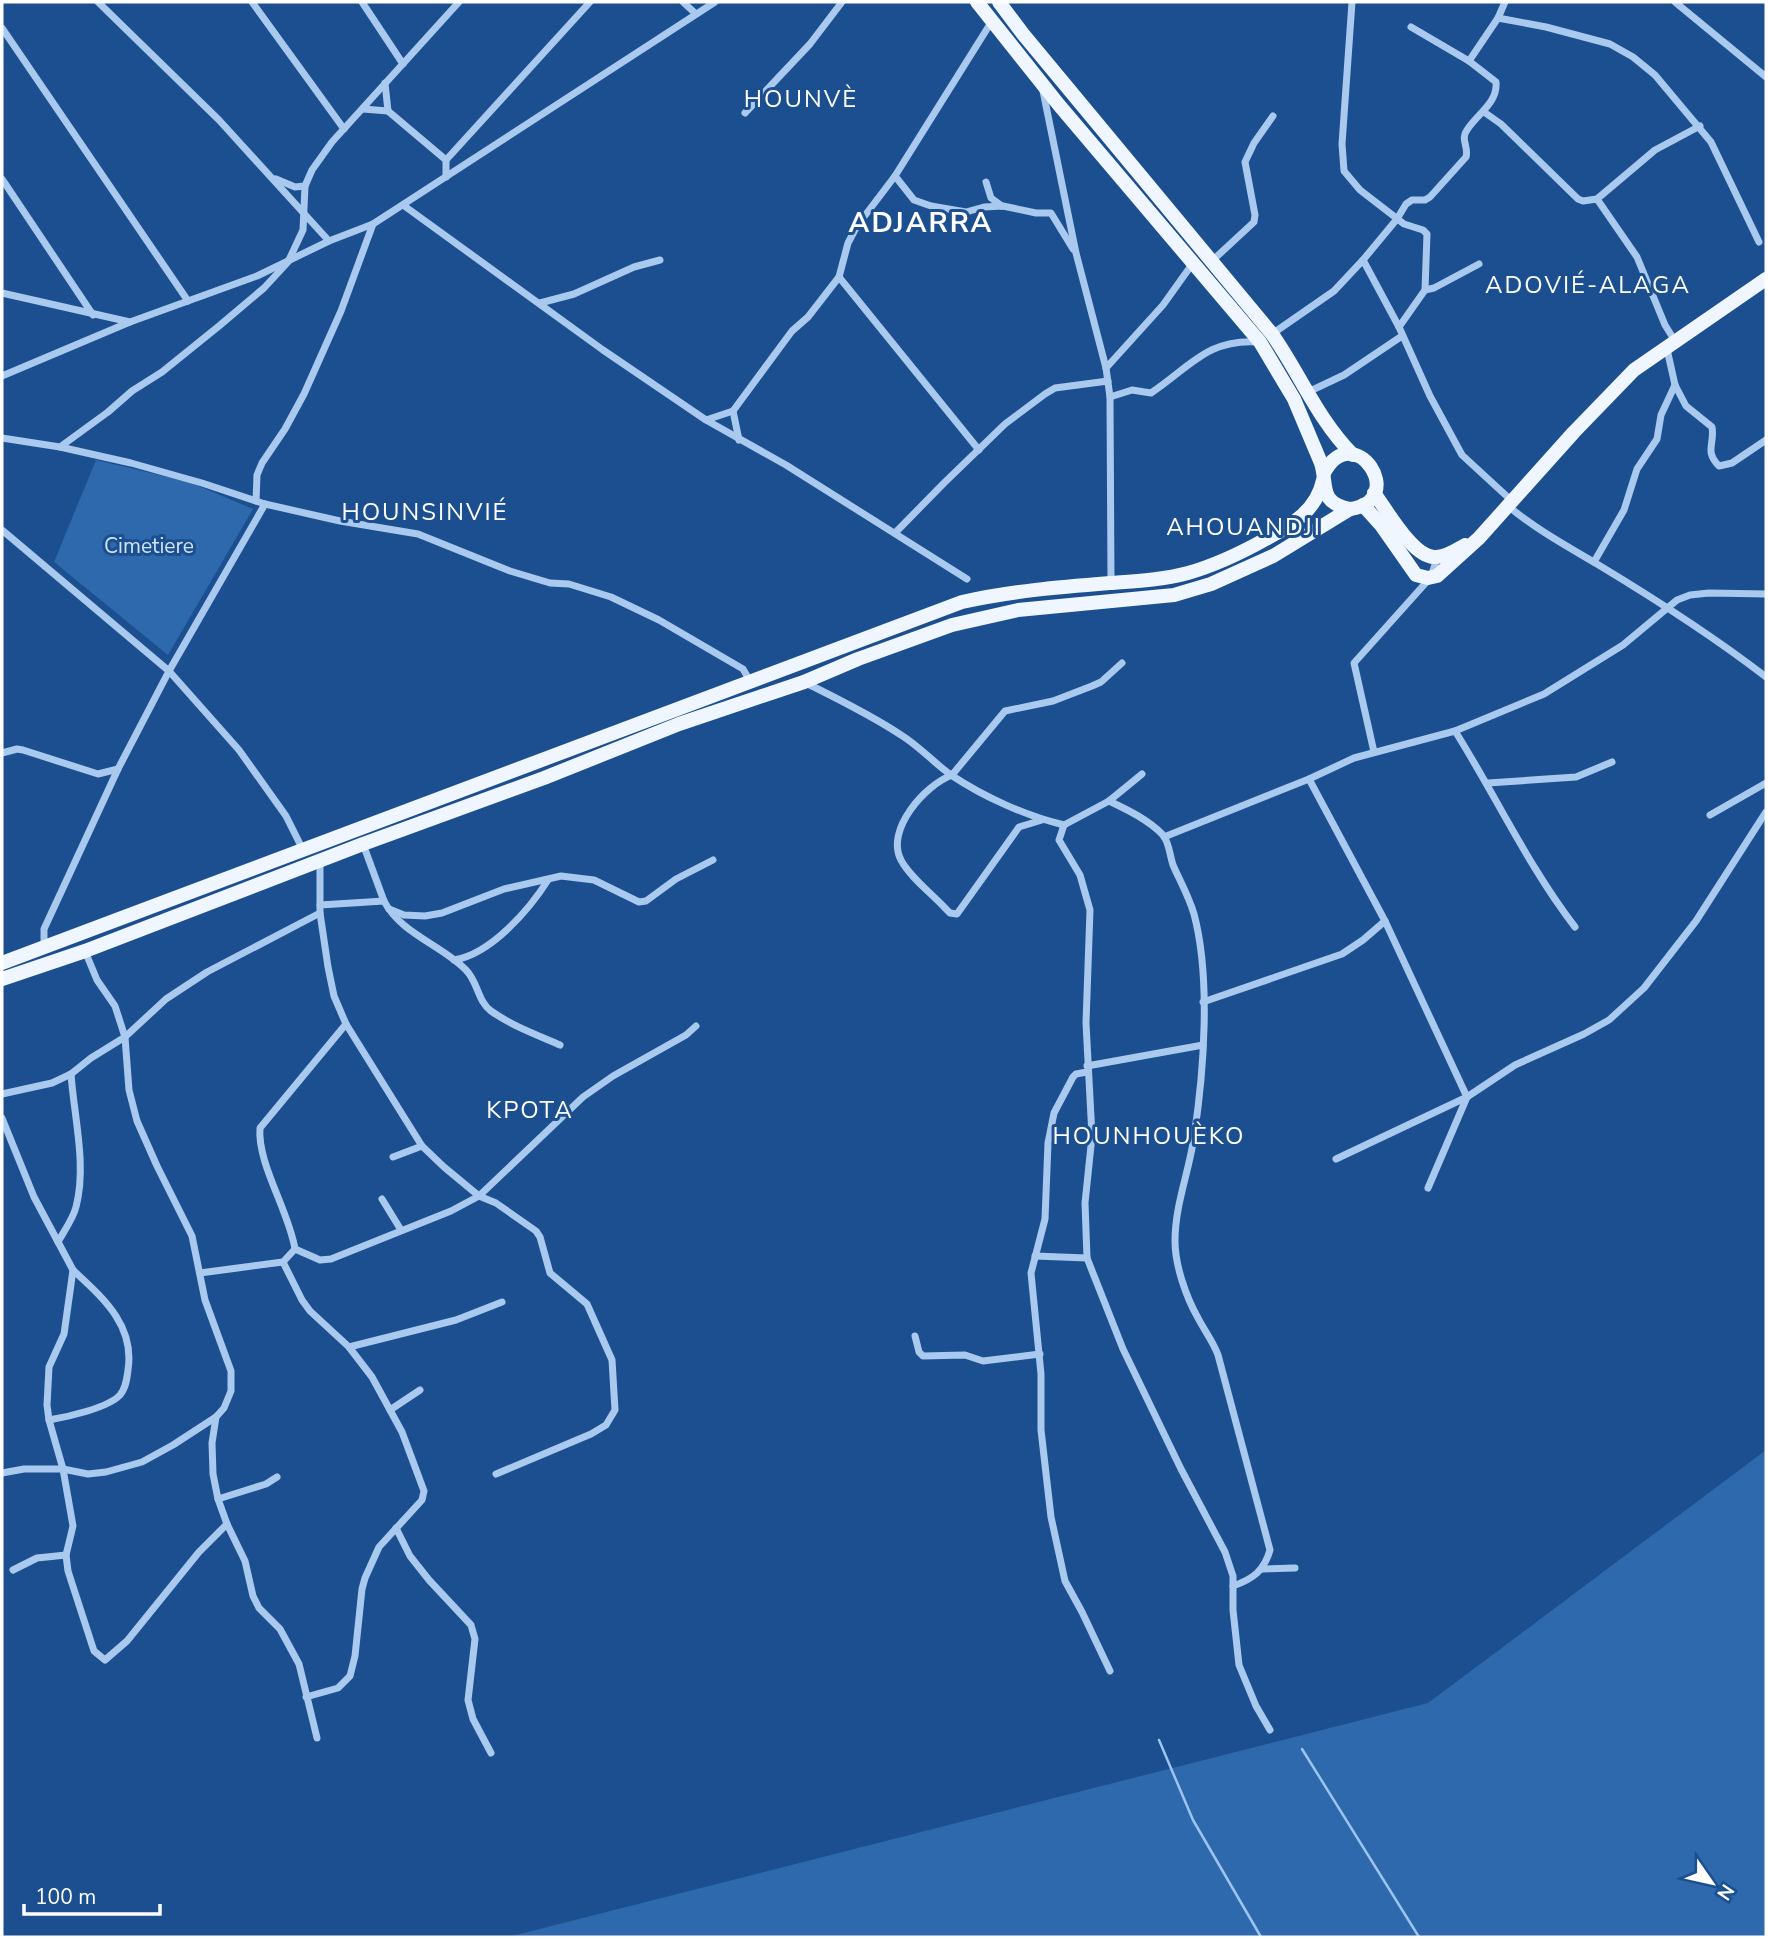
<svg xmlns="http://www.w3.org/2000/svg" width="1768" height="1939" viewBox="0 0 1768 1939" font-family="'Nunito Sans',sans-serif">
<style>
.green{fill:#2e69ad}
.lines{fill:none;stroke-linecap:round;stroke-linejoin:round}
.stream{stroke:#9cc4f0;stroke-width:2.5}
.minor{stroke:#a9c9ee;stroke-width:7}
.primary{stroke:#f0f6ff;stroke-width:14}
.labels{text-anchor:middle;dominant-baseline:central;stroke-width:6;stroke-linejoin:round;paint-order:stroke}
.park-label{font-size:21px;fill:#cfe3fa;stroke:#1b4f8f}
.quarter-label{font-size:24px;letter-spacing:2px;fill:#fff;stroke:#1b4f8f}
.district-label{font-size:28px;font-weight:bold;letter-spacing:2px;fill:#fff;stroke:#1b4f8f}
</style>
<rect width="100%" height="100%" fill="#1b4f8f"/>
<g class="green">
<polygon points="96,460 189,482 253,509 168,655 54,562"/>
<polygon points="1766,1450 1766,1937 508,1937 1428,1703"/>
</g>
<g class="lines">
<g class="stream">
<polyline points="1159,1740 1193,1820 1261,1937"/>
<polyline points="1302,1749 1419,1937"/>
</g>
<g class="minor">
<polyline points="98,2 219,120 329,241"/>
<polyline points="252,2 344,129"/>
<polyline points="362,2 403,64"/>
<polyline points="683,2 696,14"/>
<polyline points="1352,2 1342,144 1344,171 1360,190 1404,224 1423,230 1427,234 1425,290"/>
<polyline points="1675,2 1766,77"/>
<polyline points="1498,18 1546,27 1610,44 1633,57 1655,75 1711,142 1759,242"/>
<polyline points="2,28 188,301"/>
<polyline points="1469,61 1498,18 1505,2"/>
<polyline points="385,83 388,111"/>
<polyline points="1043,91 1076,253 1106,368 1110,397 1111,582"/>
<polyline points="363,109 388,111 446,160 446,177"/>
<polyline points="1484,112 1501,124 1578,199 1583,201 1597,199 1637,257 1665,325 1675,341"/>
<polyline points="745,113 810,44 842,2"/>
<polyline points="446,160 590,2"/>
<polyline points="895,176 914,200 931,206 966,212 984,207 1003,206 1036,213 1051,213 1073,249"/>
<polyline points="2,179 93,315"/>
<polyline points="276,179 295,187 305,186"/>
<polyline points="986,182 991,198 1002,206"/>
<polyline points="1597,199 1655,150 1700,126"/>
<polyline points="403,205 603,350 706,420 786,465 967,579"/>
<polyline points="1213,260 1254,222 1255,215 1245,162 1254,143 1273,116"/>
<polyline points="1363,260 1399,327 1430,396 1462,455 1512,501"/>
<polyline points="839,277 979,450"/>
<polyline points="2,293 130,322"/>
<polyline points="540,303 574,294 634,267 660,260"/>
<polyline points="1399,327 1425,290 1434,288 1479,264"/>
<path d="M1272,334L1334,291L1363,260L1397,219L1406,204L1412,200H1425L1430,197L1466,157C1469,147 1460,139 1467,130C1477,114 1498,103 1496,82L1469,61L1411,27"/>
<path d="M1667,349L1675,385L1686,406L1712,427C1715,444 1704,451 1719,466L1732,463L1766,440"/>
<polyline points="1106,368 1163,305 1193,263"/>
<polyline points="2,376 130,322 257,276 329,241 373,224 715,2"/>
<polyline points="1308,392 1344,375 1402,336"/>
<path d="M1110,397L1132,390L1151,393C1190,367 1208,338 1259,342"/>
<polyline points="733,411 739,440"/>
<polyline points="706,420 733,411 792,331 808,317 839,277 848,243 857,226 895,176 992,21"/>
<polyline points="2,438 60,447 131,463 202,483 265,504 340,521 418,534 510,571 550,583 569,584 611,597 659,620 743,669 750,681"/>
<polyline points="60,447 108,412 132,391 162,372 219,326 264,288 288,262 303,230 305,186 312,170 332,142 459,2"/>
<polyline points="256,501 257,475 262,463 285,429 304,394 341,311 373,224"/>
<path d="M1508,506C1537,530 1565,545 1597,564C1655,599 1713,636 1766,677"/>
<polyline points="2,530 169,671 239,750 286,816 302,848"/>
<polyline points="895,533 944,483 1005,424 1045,394 1055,388 1108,381"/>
<polyline points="1594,562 1624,510 1637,469 1657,439 1661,415 1675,385"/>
<path d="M806,683C838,699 871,715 901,735C919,746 934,763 951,775C984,797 1026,816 1064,825"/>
<path d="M1455,731C1496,796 1528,866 1575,927"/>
<polyline points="1374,752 1354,663 1431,577 1437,558"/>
<polyline points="2,753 17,749 23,750 98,774 118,769"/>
<polyline points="1142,774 1109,801 1064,825 1059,840 1080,875 1090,910 1086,1023 1092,1136 1085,1203 1087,1258 1123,1349 1181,1469 1225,1552 1233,1576 1233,1610 1239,1665 1256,1706 1270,1730"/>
<polyline points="1309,779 1385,921 1467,1097 1428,1188"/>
<polyline points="1488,783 1576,777 1612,762"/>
<path d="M1109,801C1126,809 1149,820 1163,835C1169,842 1170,856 1173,865C1180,881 1189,897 1194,914C1211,978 1204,1071 1194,1137C1189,1172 1175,1205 1175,1241C1175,1265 1186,1297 1198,1318C1204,1330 1213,1341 1218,1355L1270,1550C1264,1571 1253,1579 1233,1586"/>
<polyline points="1710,815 1766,783"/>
<path d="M1042,820L1019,827L957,914L950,913L945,908C932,894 909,876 901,860C885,830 925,785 952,775L1005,711L1053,701L1092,686L1101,682L1122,663"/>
<polyline points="1164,837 1309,779 1354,758 1455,731 1544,694 1623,645 1677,600 1690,595 1709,593 1766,594"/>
<path d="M363,844L384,901C401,934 442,945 466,970C478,982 478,1002 491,1011C512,1026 537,1035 560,1045"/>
<polyline points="320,862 320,913 328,967 334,996 346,1024 422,1146 444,1167 479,1196 496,1203 536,1231 540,1237 550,1273 587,1304 612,1360 615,1410 606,1425 591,1434 496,1474"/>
<polyline points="320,905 384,901"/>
<polyline points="389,909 404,915 425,916 442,913 504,889 561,876 594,880 639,902 646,901 676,879 713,860"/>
<polyline points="44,946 44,929 118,769 169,671 265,504"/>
<path d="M454,960C491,954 529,910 548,880"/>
<polyline points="1203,1002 1342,954 1363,940 1385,921"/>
<polyline points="1087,1066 1203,1045"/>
<polyline points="1087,1072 1076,1074 1073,1077 1054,1113 1048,1143 1045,1219 1031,1273 1041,1374 1041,1430 1051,1517 1065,1581 1082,1612 1110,1671"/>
<polyline points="2,1094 52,1083 71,1074 91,1058 125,1037 166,999 207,972 320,913"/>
<polyline points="2,1118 34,1197 73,1270 64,1334 49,1367 47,1405 49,1420 63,1469 73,1526 66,1555 68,1571 94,1651 105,1660 127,1641 199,1552 227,1524"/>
<polyline points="393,1157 422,1146"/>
<polyline points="1336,1159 1467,1097 1515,1065 1584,1034 1609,1020 1644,988 1696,921 1766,812"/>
<polyline points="382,1199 401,1230"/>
<path d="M58,1242C64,1231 73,1219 76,1207C87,1165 74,1117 71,1074"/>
<polyline points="295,1249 320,1260 331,1259 451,1211 479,1196 583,1097 613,1076 686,1035 696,1026"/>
<path d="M295,1249C289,1211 257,1163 260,1128L346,1024"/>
<polyline points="1035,1256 1087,1258"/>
<polyline points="283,1262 302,1300 310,1311 349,1347 372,1377 402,1432 424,1491 422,1500 379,1547 365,1578 362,1589 355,1656 350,1676 338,1688 306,1697"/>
<polyline points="200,1273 283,1262 295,1249"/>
<polyline points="915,1336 919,1352 923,1356 965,1355 983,1361 1040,1354"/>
<polyline points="349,1347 456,1320 502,1302"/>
<polyline points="390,1410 420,1390"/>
<polyline points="216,1417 212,1443 213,1474 218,1499 227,1524 245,1561 253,1596 259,1608 280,1629 299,1664 317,1738"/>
<path d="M49,1420C67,1417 108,1408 120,1395C126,1388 127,1378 128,1370C135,1325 103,1298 73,1270"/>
<polyline points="2,1473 24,1469 63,1469 88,1474 106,1472 142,1462 173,1445 216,1417 224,1408 231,1391 231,1371 205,1300 192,1236 157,1166 137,1121 129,1090 125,1037 115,1006 97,980 85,951"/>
<polyline points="218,1499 266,1484 277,1477"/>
<polyline points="396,1528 410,1556 429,1580 471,1625 475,1639 468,1700 473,1719 491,1753"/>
<polyline points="1262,1569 1295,1568"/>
<polyline points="13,1570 37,1558 66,1555"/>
</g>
<g class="primary">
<path d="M977,2L1059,105L1260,342L1294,399L1321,463C1328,486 1318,502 1350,509"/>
<path d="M999,2L1023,34L1272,334C1300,374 1318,420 1353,455"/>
<path d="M1374,493C1387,510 1412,556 1434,557C1445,558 1456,550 1465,545"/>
<polyline points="1363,505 1381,525 1416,575 1428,578 1437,576 1479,538 1574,432 1634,370 1766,279"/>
<path d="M2,963L962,602C1011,591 1060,587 1110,583C1136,581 1162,580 1188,573C1216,565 1241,553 1266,539C1292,525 1317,510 1323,480"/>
<path d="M2,979L85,951L363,844L544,778L679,724L804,682L858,659L952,625L1018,610L1174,595L1211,584L1273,556L1350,509C1410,501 1354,417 1324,473"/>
</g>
</g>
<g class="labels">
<g class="park-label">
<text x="149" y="546">Cimetiere</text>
</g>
<g class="quarter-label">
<text x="801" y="99">HOUNVÈ</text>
<text x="1588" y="285">ADOVIÉ-ALAGA</text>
<text x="425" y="512">HOUNSINVIÉ</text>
<text x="1244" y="527">AHOUANDJI</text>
<text x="530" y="1110">KPOTA</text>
<text x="1149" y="1136">HOUNHOUÈKO</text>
</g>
<g class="district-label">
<text x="921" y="223">ADJARRA</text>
</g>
</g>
<rect width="1768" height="1939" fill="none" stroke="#ffffff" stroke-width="7"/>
<g transform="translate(1712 1883) rotate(124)" stroke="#1b4f8f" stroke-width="5" paint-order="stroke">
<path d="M0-5L12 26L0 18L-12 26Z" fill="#ffffff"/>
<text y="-10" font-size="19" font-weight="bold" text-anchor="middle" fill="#ffffff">N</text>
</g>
<path d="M24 1904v10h136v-10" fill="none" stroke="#ffffff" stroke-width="3.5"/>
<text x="35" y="1904" font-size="21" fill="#ffffff" stroke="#1b4f8f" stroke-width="5" paint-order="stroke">100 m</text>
</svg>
